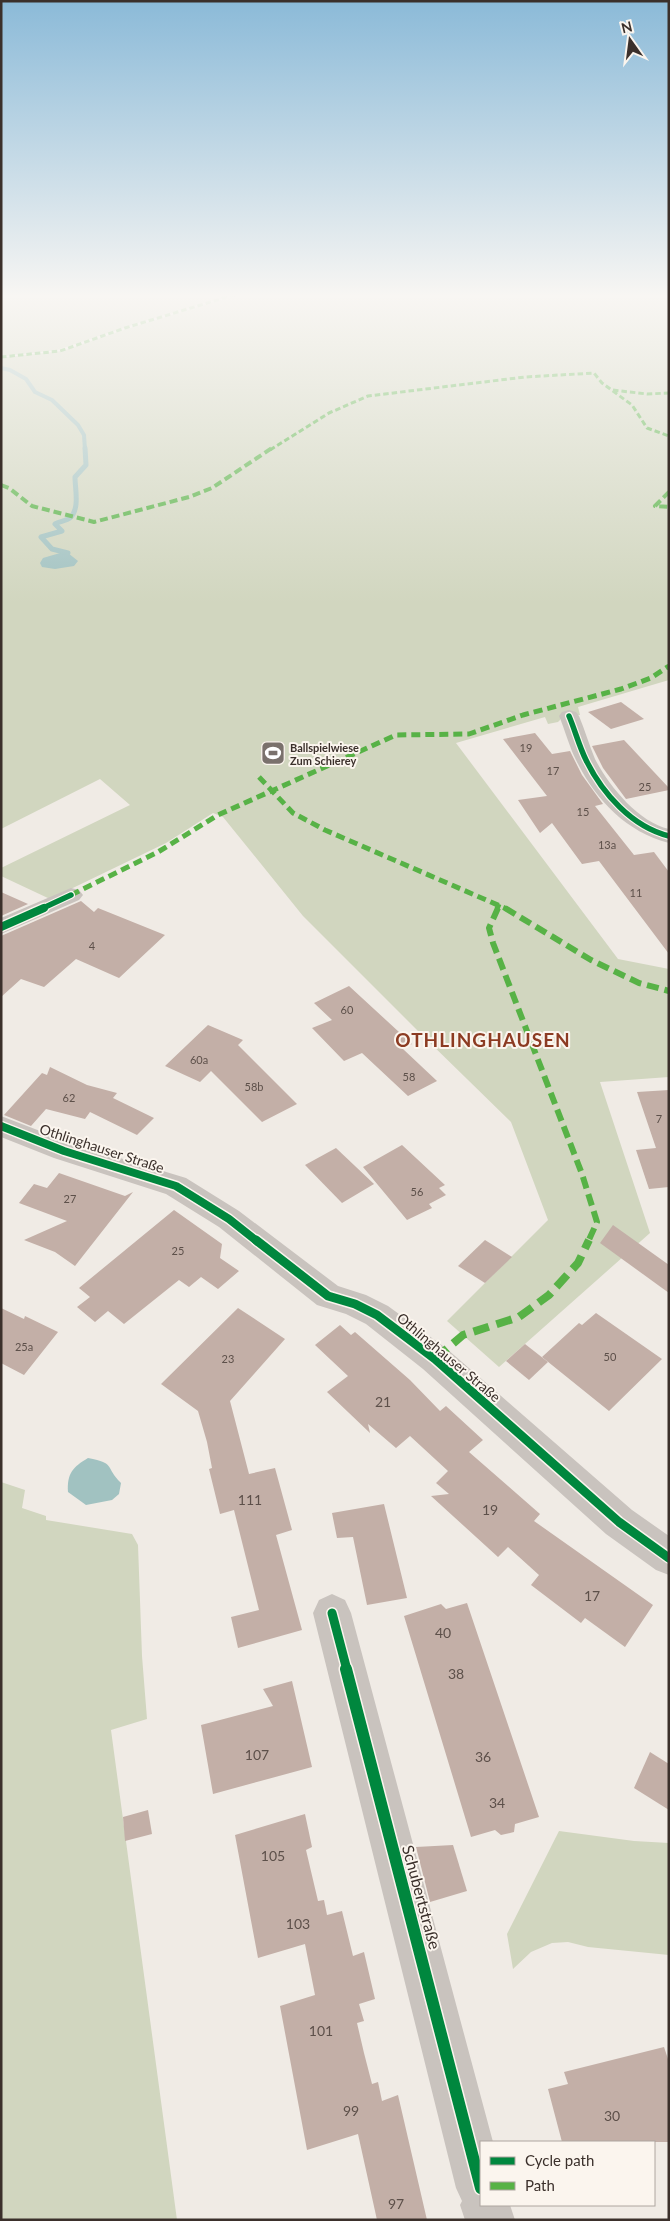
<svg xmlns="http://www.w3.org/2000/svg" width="670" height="2221" viewBox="0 0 670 2221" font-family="Lato,sans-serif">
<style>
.green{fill:#d1d6bf}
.water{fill:#a1c2c1}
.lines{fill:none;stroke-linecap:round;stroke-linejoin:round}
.stream-far1{stroke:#a1c2c1;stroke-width:4}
.stream{stroke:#a1c2c1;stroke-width:5}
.building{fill:#c3afa7}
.minor{fill:#c9c3be;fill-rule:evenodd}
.quiet-far4{stroke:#57b246;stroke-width:3;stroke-dasharray:5.5 3;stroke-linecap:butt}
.quiet-far3{stroke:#57b246;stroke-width:4;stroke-dasharray:8 4;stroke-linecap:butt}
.quiet-far2{stroke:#57b246;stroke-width:5;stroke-dasharray:9 5;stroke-linecap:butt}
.quiet-far1{stroke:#57b246;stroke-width:6;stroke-dasharray:12 6;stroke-linecap:butt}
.quiet{stroke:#57b246;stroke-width:8;stroke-dasharray:16 8;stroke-linecap:butt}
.cycleway-far3-casing{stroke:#fbf5ee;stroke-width:8}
.cycleway-far2-casing{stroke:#fbf5ee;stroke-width:11}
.cycleway-far1-casing{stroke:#fbf5ee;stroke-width:12}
.cycleway-casing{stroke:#fbf5ee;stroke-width:15}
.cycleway-far3{stroke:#00873e;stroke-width:5.5}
.cycleway-far2{stroke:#00873e;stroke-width:8}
.cycleway-far1{stroke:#00873e;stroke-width:9}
.cycleway{stroke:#00873e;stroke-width:12}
.labels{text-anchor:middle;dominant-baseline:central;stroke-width:4;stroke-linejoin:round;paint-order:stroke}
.far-poi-label{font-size:11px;font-weight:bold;fill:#3b302b;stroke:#fbf5ee;text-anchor:start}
.number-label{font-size:11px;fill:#5d504a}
.street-label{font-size:14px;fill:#3b302b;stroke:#fbf5ee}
.near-number-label{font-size:14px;fill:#5d504a}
.near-street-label{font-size:16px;fill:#3b302b;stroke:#fbf5ee}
.district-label{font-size:19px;font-weight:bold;letter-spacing:1px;fill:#8c3b22;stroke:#fbf5ee}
</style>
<rect width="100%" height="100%" fill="#f0ebe5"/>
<g class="green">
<polygon points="1,293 237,293 144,321 57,350 5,356 7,357 62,351 127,329 244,293 669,293 669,680 578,707 580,715 560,716 560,720 558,722 548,724 545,717 456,743 618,959 669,969 669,1077 600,1082 650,1233 499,1367 447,1321 548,1220 511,1122 424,1037 303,916 223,817 213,813 166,843 50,899 1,876 1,868 130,805 100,779 1,829"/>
<polygon points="1,1482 25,1490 22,1508 46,1516 46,1520 132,1534 138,1545 142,1656 147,1719 111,1730 177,2220 1,2220"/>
<polygon points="559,1831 634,1841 669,1843 669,1955 588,1947 568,1942 552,1943 531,1952 513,1969 507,1934"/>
</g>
<g class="water">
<polygon points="60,553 68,553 78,561 74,566 55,569 42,567 40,563 43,558"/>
<path d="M88,1458C117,1464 104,1466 121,1483L119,1494L112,1500L86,1505L68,1492C67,1473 73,1467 88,1458Z"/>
</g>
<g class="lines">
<polyline class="stream-far1" points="1,368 10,370 26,379 35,392 52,400 78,425 84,435 85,450"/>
<path class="stream" d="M68,553L52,549L41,537L62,531L55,524C60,521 66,521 70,518C80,509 75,489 75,477L86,465L85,448"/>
</g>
<g class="building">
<polygon points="621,702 644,719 611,729 588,712"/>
<polygon points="535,733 552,754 570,751 582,775 603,804 595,806 634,855 654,852 669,872 669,954 599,861 582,864 552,823 540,833 518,800 547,796 503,739"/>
<polygon points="624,740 669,788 669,790 626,799 603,768 592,746"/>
<polygon points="1,892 28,904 1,916"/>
<polygon points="81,901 94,912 98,908 165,935 119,978 76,959 44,987 21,979 1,997 1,936"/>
<polygon points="349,986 412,1044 403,1049 437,1081 408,1096 362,1053 344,1061 312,1028 332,1020 314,1003"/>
<polygon points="208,1025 243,1040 238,1045 297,1104 262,1122 211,1071 200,1082 165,1066"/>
<polygon points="50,1067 87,1085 117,1093 113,1098 154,1118 137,1135 90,1112 85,1119 46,1109 31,1126 4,1115 42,1073 47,1075"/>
<polygon points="669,1090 669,1187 649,1189 636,1150 656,1148 637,1092"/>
<polygon points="402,1145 445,1185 439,1188 446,1195 429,1204 432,1208 407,1220 363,1167"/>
<polygon points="336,1148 374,1184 342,1203 305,1165"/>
<polygon points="59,1173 125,1196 133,1192 75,1266 55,1252 24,1240 67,1221 19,1203 34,1184 47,1188"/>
<polygon points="174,1210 222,1244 220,1258 239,1271 218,1289 201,1277 189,1287 179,1280 124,1324 108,1311 95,1322 77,1307 90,1297 79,1288"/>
<polygon points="613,1225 669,1265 669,1293 600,1243"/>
<polygon points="485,1240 512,1257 485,1283 458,1266"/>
<polygon points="1,1308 24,1319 25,1316 58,1332 24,1375 1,1363"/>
<polygon points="238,1308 285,1339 230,1401 249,1474 275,1468 292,1530 276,1535 302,1630 238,1648 231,1617 259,1610 234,1510 220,1514 209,1469 212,1468 207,1442 198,1411 161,1384"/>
<polygon points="596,1313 662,1359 609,1411 542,1357 579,1323 582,1325"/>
<polygon points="340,1325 351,1335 355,1332 410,1380 440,1411 446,1406 483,1440 469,1452 540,1514 534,1521 653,1605 625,1647 585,1618 581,1623 531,1585 539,1575 508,1547 498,1557 431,1496 449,1494 436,1483 448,1471 410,1436 396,1448 368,1424 370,1433 327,1392 348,1376 315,1345"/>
<polygon points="525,1344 548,1362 529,1380 506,1361"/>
<polygon points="384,1504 407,1598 367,1605 353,1537 337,1538 332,1513"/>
<polygon points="467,1603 539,1817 515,1824 514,1832 501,1835 495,1830 471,1837 404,1616 441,1604 446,1609"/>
<polygon points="292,1681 312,1767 213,1794 201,1725 273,1706 263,1689"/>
<polygon points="650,1752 669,1764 669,1810 634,1788"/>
<polygon points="148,1810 152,1834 125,1841 123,1817"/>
<polygon points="305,1814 312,1847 306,1850 318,1901 324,1900 327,1915 342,1911 353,1956 364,1952 375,1999 359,2004 364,2021 357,2023 364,2053 372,2084 378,2082 382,2101 398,2095 427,2220 377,2220 358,2134 307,2150 280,2006 315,1995 305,1944 258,1958 235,1835"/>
<polygon points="453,1845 467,1891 430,1902 416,1847"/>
<polygon points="664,2047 669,2062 669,2142 562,2142 548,2089 568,2084 564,2072"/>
</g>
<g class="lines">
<g class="minor">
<path d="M569,710L576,712L579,716C585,730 589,745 595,759C609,786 638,822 669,829V843C626,832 595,799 576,760C569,746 565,730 559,716L562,712Z"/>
<polygon points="71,888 79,890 83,895 79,900 1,934 1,918"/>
<polygon points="1,1116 74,1144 186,1178 239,1211 338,1286 366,1295 388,1306 447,1349 632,1510 669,1536 669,1575 656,1570 606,1534 423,1369 366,1324 346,1314 317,1305 219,1227 166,1194 54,1158 1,1137"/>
<polygon points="332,1594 345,1600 351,1613 493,2142 481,2142 481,2205 510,2205 515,2220 465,2220 460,2205 462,2201 456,2188 313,1613 319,1600"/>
</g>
<g class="quiet-far4">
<polyline points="1,357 60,351 125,328 240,293"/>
<polyline points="613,390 647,394 669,393"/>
<polyline points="270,450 329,413 368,396 525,377 594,373 602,383 632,405 647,428 669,436"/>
</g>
<g class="quiet-far3">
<polyline points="1,485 9,488 32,506 94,522 189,497 212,488 272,448"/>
<polyline points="669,492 655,506 669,507"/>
</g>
<g class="quiet-far2">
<polyline points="259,777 293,813 325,830 507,909"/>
<polyline points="71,895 158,852 218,815 396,735 469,734 523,715 621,689 651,678 669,666"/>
<polyline points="497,909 499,904"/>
</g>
<g class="quiet-far1">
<polyline points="498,908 489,928 493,943 582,1174 597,1222 588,1242"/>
<polyline points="505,908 591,960 639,983 669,991"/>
</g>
<polyline class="quiet" points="435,1359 463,1335 519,1317 549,1295 578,1263 589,1240"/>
<g class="cycleway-far3-casing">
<g id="cycleway-far3">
<path d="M569,716C575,730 579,746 586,760C602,793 632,827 669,836"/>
<polyline points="41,909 71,895"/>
</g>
</g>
<g class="cycleway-far2-casing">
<g id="cycleway-far2">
<polyline points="1,927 44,908"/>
<polyline points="1,1126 64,1151 176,1186 229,1219 258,1242"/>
</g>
</g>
<g class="cycleway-far1-casing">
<g id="cycleway-far1">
<polyline points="256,1240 328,1296 355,1304 377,1315 435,1359 619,1522 669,1558"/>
<polyline points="332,1613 347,1670"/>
</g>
</g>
<g class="cycleway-casing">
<polyline id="cycleway" points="346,1669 481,2188"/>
</g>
<use href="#cycleway-far3" class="cycleway-far3"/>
<use href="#cycleway-far2" class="cycleway-far2"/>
<use href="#cycleway-far1" class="cycleway-far1"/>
<use href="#cycleway" class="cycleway"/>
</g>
<linearGradient id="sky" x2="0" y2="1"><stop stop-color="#8bbad8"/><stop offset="0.49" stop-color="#f8f6f3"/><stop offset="1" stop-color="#f8f6f3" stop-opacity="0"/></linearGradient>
<rect width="670" height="604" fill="url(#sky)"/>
<defs>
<g id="stadium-square" transform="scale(1.25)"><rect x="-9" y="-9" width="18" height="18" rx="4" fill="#7a716c" stroke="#fbf5ee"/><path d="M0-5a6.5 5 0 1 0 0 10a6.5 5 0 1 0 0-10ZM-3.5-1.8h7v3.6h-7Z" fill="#fff"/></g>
</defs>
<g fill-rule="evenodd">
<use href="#stadium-square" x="273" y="753"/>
</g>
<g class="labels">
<g class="far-poi-label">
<text x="290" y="747">Ballspielwiese<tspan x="290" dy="13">Zum Schierey</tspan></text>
</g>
<g class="number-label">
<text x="526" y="747">19</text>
<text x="553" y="770">17</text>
<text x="645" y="786">25</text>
<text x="583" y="811">15</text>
<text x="607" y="844">13a</text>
<text x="636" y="892">11</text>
<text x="92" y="945">4</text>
<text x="347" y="1009">60</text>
<text x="199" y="1059">60a</text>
<text x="409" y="1076">58</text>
<text x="254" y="1086">58b</text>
<text x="69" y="1097">62</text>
<text x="659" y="1118">7</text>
<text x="417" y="1191">56</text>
<text x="70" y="1198">27</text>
<text x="178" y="1250">25</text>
<text x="24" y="1346">25a</text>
<text x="610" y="1356">50</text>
<text x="228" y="1358">23</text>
</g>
<g class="street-label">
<text transform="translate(102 1148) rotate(18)">Othlinghauser Straße</text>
<text transform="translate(449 1357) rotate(40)">Othlinghauser Straße</text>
</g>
<g class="near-number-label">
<text x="383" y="1401">21</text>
<text x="250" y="1499">111</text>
<text x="490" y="1509">19</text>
<text x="592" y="1595">17</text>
<text x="443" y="1632">40</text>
<text x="456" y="1673">38</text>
<text x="257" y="1754">107</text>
<text x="483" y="1756">36</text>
<text x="497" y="1802">34</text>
<text x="273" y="1855">105</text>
<text x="298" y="1923">103</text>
<text x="321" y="2030">101</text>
<text x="351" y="2110">99</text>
<text x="612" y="2115">30</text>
<text x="396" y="2203">97</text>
</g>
<g class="near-street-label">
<text transform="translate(422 1897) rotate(75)">Schubertstraße</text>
</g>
<g class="district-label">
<text x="483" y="1039">OTHLINGHAUSEN</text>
</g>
</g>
<rect width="670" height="2221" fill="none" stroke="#3b302b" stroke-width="5"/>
<rect x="480" y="2141" width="175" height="65" fill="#fbf5ee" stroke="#aea6a0"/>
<rect x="490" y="2157" width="25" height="8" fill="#00873e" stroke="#aea6a0"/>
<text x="525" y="2166" font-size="15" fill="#3b302b">Cycle path</text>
<rect x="490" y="2182" width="25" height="8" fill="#57b246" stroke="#aea6a0"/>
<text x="525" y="2191" font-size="15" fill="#3b302b">Path</text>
<g transform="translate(630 40) rotate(346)" stroke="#fbf5ee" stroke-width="4" paint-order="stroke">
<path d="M0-4L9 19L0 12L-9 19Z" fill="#3b302b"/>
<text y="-8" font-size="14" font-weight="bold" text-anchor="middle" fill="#3b302b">N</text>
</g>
</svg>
